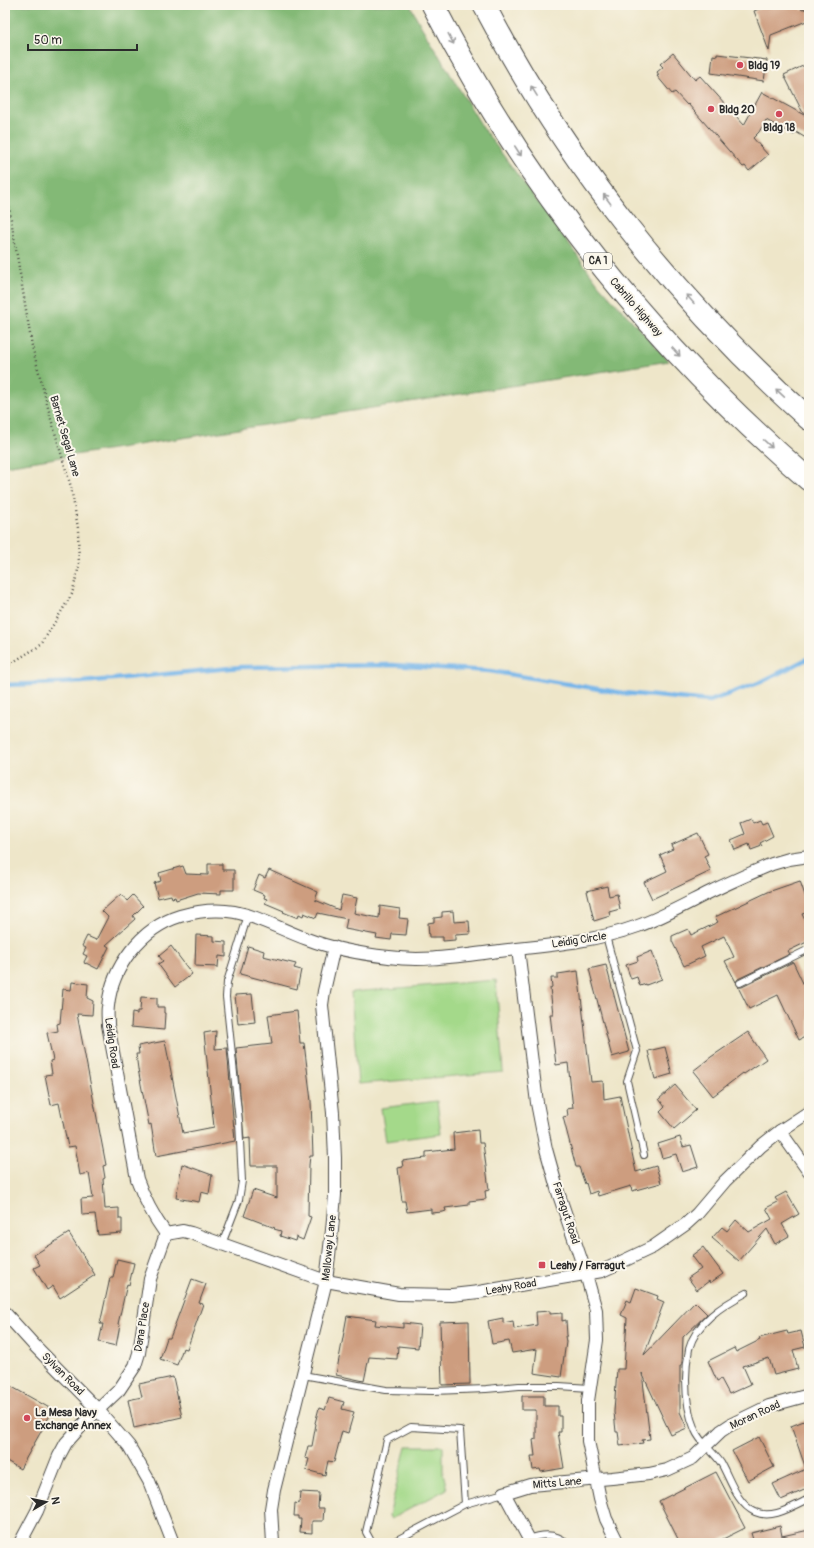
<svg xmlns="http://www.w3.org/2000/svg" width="814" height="1548" viewBox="0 0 814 1548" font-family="Pangolin,sans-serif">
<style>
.green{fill:#a4d98a;stroke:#68825a}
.forest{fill:#83b976;stroke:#577250}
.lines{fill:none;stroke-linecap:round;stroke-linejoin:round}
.stream{stroke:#76b5e9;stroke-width:4.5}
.building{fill:#cd9d7f}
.service-casing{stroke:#484743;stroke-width:8}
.minor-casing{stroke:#484743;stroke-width:14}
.motorway-casing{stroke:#484743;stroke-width:24}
.path{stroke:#484743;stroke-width:2.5;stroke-dasharray:1 3;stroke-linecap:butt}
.service{stroke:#fff;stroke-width:6}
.minor{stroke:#fff;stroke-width:12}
.motorway{stroke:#fff;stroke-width:22}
.oneway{stroke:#a0a0a0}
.poi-dot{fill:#d1495b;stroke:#fbf7ec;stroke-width:1.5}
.labels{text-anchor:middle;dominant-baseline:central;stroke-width:4;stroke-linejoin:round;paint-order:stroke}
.shield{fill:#fbf7ec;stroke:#696865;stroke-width:1}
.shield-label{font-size:10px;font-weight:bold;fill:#2b2b2b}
.poi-label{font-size:11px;font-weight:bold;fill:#2b2b2b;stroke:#fbf7ec;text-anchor:start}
.street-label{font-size:11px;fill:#2b2b2b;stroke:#fbf7ec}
</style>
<rect width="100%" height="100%" fill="#fbf7ec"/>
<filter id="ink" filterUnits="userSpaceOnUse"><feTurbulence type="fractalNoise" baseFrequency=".025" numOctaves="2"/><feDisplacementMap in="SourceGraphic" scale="8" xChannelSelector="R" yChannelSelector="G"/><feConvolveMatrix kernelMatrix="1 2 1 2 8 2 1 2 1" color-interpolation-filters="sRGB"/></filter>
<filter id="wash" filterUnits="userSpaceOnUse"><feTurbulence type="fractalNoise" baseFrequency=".012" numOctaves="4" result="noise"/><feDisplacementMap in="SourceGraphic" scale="16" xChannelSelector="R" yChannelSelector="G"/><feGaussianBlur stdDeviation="0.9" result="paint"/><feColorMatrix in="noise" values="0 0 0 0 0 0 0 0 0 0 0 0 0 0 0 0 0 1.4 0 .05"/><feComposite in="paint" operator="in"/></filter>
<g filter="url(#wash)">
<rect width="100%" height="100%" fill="#eee6c9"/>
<g class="green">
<polygon points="496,980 503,1072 358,1084 351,992"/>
<polygon points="437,1101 441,1134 386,1141 381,1108"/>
<polygon points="406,1446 443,1446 443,1473 447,1489 391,1519 389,1516"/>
</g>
<polygon class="forest" points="5,5 410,5 421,26 483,128 599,285 669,361 5,466"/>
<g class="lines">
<polyline class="stream" points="5,685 82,682 241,667 392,665 490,671 623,693 710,701 761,682 809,658"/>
</g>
<g id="blocks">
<g class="building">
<polygon points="768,5 800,5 802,10 809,8 809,20 771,35 769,51 754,11"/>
<polygon points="673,53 695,80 700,76 744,125 762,92 804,115 784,75 809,63 809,140 796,132 794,135 766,120 759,132 753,138 768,155 749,171 745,166 743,167 688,104 687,105 675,92 672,94 657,76 659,75 657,72 663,67 660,64"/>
<polygon points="717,54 767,60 764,81 711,73 713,55 717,56"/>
<polygon points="751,819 753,823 760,820 762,824 767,822 773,836 760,843 762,846 751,850 749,844 735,850 731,840 745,834 741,823"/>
<polygon points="698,833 708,854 704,856 711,871 652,899 644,882 667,871 660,855 673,849 671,845"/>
<polygon points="208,864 222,864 222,870 234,870 234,890 221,890 221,894 198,893 176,900 175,897 172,898 171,895 158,898 154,883 161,881 159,873 183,866 186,874 208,875"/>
<polygon points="269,870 318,892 315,900 339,910 342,895 357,898 354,913 379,918 380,906 400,909 399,918 408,919 406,935 392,934 391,940 376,938 377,935 345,929 347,919 318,913 316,918 304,913 303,916 299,914 298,918 283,912 284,911 265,903 267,899 264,898 265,895 253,890 259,875 265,878"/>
<polygon points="800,881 809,907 809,912 802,914 809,929 809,941 788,951 790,954 738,979 736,982 725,961 734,957 724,936 701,947 705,956 684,966 672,941 672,936 688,929 691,935 718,922 715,917 768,892"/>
<polygon points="607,886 609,896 617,894 620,909 609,912 610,916 594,921 587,891"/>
<polygon points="121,894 127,901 133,895 143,906 133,916 135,919 106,945 109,947 98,969 86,963 85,964 84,962 87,956 83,954 86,948 82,946 87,936 96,940 108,917 102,911"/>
<polygon points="453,911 454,922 469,921 470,934 455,935 455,940 443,941 443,937 429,937 428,923 434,922 434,918 442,917 442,912"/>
<polygon points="196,935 214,936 214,941 226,942 226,957 219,956 218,967 195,966"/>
<polygon points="171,946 192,974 175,987 158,964 163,961 159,956"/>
<polygon points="248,946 264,951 263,956 296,964 294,968 301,970 297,989 240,974"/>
<polygon points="652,951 662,979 646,985 646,984 640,986 637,977 631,979 626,965 638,961 637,957"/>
<polygon points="793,962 809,996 809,1035 799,1040 778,995 749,1009 738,987 742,987"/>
<polygon points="606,965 629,1052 612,1057 589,969"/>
<polygon points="578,971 591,1082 603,1081 604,1099 620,1096 636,1172 656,1166 661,1183 632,1191 631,1186 598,1196 597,1191 589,1194 586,1183 585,1184 579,1167 576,1167 563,1117 568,1116 567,1109 573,1108 568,1063 556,1065 550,1014 553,1014 550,988 552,987 551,978 558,978 558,974"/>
<polygon points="72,982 88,984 87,998 93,1001 92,1015 77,1014 106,1165 103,1166 105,1178 103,1179 105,1209 119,1208 119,1219 122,1219 122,1233 98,1235 95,1214 82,1215 81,1199 93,1198 89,1173 80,1175 75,1146 68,1147 59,1103 51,1105 45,1075 52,1074 50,1061 53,1060 47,1033 58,1031 57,1024 60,1023 63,989 71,990"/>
<polygon points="252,994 255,1022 238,1024 235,995"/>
<polygon points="141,997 157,998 157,1007 164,1007 164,1013 165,1013 164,1030 131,1027 132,1013 137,1014 137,1011 140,1011"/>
<polygon points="297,1011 300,1043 304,1043 311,1101 313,1156 310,1156 309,1165 308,1216 311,1217 303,1240 296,1237 295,1241 280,1236 281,1231 274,1229 275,1228 244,1216 253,1190 277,1198 277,1166 251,1166 250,1138 244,1139 236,1048 272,1044 268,1015"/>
<polygon points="216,1031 215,1049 227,1048 235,1141 156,1156 151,1124 149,1125 138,1069 136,1054 139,1054 138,1046 165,1041 183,1133 214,1127 204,1033"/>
<polygon points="748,1032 766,1059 744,1074 743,1073 713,1096 693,1071 711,1057"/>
<polygon points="665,1047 672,1074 655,1079 648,1051"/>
<polygon points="675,1085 696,1110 674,1129 660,1112 665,1107 659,1099"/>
<polygon points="478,1130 479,1143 483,1143 489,1190 485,1191 486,1199 469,1201 469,1205 445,1208 446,1211 443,1212 431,1213 431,1209 407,1212 405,1201 402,1201 398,1168 403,1167 402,1161 426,1158 426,1152 454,1149 453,1133"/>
<polygon points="680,1137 683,1147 691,1145 698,1167 682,1172 676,1154 662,1158 658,1144"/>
<polygon points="182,1164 212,1175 209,1194 201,1192 199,1202 176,1198"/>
<polygon points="786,1192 799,1214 782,1224 789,1236 775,1244 767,1229 739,1261 712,1238 722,1227 727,1231 736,1220 749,1232 772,1219 766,1208 778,1202 775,1198"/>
<polygon points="69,1233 95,1275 60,1298 53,1286 47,1290 34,1268 40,1265 34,1255"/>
<polygon points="703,1247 723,1274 710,1283 709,1281 697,1290 688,1278 701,1269 691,1256"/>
<polygon points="117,1259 134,1263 129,1285 127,1284 118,1324 120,1325 116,1346 99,1342 103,1324 100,1324 110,1278 113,1278"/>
<polygon points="192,1279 206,1284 199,1303 203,1304 187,1349 183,1348 177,1365 160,1359 167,1338 170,1338"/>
<polygon points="636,1288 658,1296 657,1299 664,1302 644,1355 695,1302 707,1314 683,1337 682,1365 680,1365 680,1412 687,1428 671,1435 642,1373 650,1439 642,1440 643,1443 620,1446 618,1432 616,1432 614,1412 617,1369 624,1369 627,1318 621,1315 627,1300 631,1302"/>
<polygon points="550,1311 550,1314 562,1313 562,1321 566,1320 567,1336 565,1336 566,1342 561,1377 534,1373 537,1349 512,1353 509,1341 492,1344 488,1321 503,1318 503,1323 513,1321 514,1329 537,1325 536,1312"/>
<polygon points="347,1316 376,1320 375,1325 403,1328 403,1323 420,1325 418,1348 398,1346 397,1359 369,1357 364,1381 336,1375"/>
<polygon points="469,1321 470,1384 442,1385 440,1322"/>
<polygon points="787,1331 788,1334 801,1331 805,1347 793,1350 798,1369 774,1375 769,1358 743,1366 751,1384 729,1394 721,1379 717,1381 708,1361 734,1348 736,1352 760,1340 759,1338"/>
<polygon points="173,1377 182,1417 134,1428 128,1400 142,1397 139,1384"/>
<polygon points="5,1383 53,1410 20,1469 5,1460"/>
<polygon points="522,1396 544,1396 544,1406 558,1406 558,1416 561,1416 561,1432 558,1432 564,1468 541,1472 540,1469 533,1470 531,1456 535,1456 533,1440 536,1439 536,1410 522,1410"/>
<polygon points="329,1398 344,1402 342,1409 354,1412 348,1433 342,1431 334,1462 328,1461 325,1475 306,1470 309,1459 305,1458 308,1446 312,1446 316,1424 315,1423 319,1408 325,1410"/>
<polygon points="809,1419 809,1488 781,1500 773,1484 806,1469 791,1426"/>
<polygon points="759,1437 774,1467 748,1481 732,1451"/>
<polygon points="716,1472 745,1528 715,1543 680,1543 659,1501"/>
<polygon points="300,1492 319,1493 318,1508 324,1508 323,1521 312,1521 312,1533 300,1532 301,1519 298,1519 298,1516 294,1516 295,1503 299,1504"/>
<polygon points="780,1526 782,1536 809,1530 809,1543 754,1543 751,1533"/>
</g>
</g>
</g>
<g filter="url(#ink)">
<use href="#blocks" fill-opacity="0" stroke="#484743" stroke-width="1"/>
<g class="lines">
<g class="service-casing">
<g id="service">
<polyline points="606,936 637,1051 627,1081 644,1155"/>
<polyline points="740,983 809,949"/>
<polyline points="222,1244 239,1200 242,1181 239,1121 226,997 227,982 248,915"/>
<path d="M746,1293C723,1305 696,1322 689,1349C687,1359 686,1369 686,1379C686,1396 688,1414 695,1430C700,1443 713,1451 721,1463C730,1479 737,1504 755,1512C773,1520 793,1506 809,1499"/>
<polyline points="303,1375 386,1390 433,1391 486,1389 519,1386 559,1386 590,1388"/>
<path d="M529,1539C542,1534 556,1533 567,1543"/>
<polyline points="372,1543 366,1532 387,1440 411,1427 460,1430 465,1504"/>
<polyline points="391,1543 465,1504 504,1493"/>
</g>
</g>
<g class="minor-casing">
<g id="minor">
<polyline points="518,949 537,1103 546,1149 558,1192 586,1274 596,1310 597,1340 588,1401 588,1441 600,1499 606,1519 618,1543"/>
<polyline points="780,1131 809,1172"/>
<path d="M166,1234C153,1216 144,1199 137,1179L108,1025C108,1019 107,1013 108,1006C112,967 141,928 180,916C235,900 259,921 307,939C333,949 362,954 389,957C422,962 458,956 492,952C540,946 591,943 638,926C663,917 686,904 710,892C730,882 751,873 772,864L789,859L809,856"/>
<polyline points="166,1234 183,1231 191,1233 326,1281 399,1294 452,1295 479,1292 602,1271 653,1247 686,1224 697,1214 725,1181 761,1146 780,1131 809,1112"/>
<polyline points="5,1313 34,1345 98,1410 129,1446 149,1481 173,1543"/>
<polyline points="20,1543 37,1511 59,1456 66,1443 85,1422 119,1390 135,1366 139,1353 150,1279 166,1234"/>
<polyline points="273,1543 271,1509 274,1490 326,1281 332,1230 335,1195 335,1158 333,1113 322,1005 324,991 334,947"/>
<polyline points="531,1543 504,1493 530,1485 612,1478 649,1474 667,1470 693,1458 721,1431 730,1425 769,1406 809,1395"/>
</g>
</g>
<g class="motorway-casing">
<g id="motorway">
<path d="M433,5C526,187 655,347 809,480"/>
<path d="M484,5C565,161 678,302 809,419"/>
</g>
</g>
<polyline class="path" points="5,183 32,346 51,419 71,487 78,528 79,566 72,594 41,645 5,667"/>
<use href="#service" class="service"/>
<use href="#minor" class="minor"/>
<use href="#motorway" class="motorway"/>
</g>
<defs><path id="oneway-shaft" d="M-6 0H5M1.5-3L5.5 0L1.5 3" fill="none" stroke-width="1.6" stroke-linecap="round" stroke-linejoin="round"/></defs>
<g class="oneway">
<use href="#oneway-shaft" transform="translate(451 39) rotate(62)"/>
<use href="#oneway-shaft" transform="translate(534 91) rotate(-122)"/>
<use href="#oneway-shaft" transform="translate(518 151) rotate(57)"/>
<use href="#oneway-shaft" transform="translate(607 199) rotate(-127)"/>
<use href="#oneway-shaft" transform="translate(690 299) rotate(-132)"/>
<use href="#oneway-shaft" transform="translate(676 352) rotate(47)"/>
<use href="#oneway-shaft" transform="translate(780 393) rotate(-137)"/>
<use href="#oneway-shaft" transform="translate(768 444) rotate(43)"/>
</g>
</g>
<g class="poi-dot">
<circle cx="740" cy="65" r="4"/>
<circle cx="711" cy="109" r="4"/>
<circle cx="779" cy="114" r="4"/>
<rect x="538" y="1261" width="8" height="8" rx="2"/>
<circle cx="27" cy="1418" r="4"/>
</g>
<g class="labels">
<rect class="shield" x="584" y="253" width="28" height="16" rx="3"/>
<g class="shield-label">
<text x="598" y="261">CA 1</text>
</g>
<g class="poi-label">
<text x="748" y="65">Bldg 19</text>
<text x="719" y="109">Bldg 20</text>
<text x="779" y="127" text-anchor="middle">Bldg 18</text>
<text x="550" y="1265">Leahy / Farragut</text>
<text x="35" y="1412">La Mesa Navy<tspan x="35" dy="13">Exchange Annex</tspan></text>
</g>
<g class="street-label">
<text transform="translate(636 307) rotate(49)">Cabrillo Highway</text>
<text transform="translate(65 436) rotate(74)">Barnet Segal Lane</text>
<text transform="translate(579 940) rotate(-9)">Leidig Circle</text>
<text transform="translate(112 1043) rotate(82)">Leidig Road</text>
<text transform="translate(566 1213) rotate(72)">Farragut Road</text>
<text transform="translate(329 1248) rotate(-84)">Malloway Lane</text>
<text transform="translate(511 1287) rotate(-10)">Leahy Road</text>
<text transform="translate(142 1327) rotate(-81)">Dana Place</text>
<text transform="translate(63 1374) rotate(45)">Sylvan Road</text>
<text transform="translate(755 1415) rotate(-25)">Moran Road</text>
<text transform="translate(557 1483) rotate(-5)">Mitts Lane</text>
</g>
</g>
<rect width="814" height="1548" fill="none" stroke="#fbf7ec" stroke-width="20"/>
<g transform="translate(46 1502) rotate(81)" stroke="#fbf7ec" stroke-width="3" paint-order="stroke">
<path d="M0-3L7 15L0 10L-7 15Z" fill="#2b2b2b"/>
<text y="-6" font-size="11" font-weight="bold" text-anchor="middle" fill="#2b2b2b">N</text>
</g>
<path d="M28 44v6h109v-6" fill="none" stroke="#2b2b2b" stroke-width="2"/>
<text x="34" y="44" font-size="12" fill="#2b2b2b" stroke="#fbf7ec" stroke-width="3" paint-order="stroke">50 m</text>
</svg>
